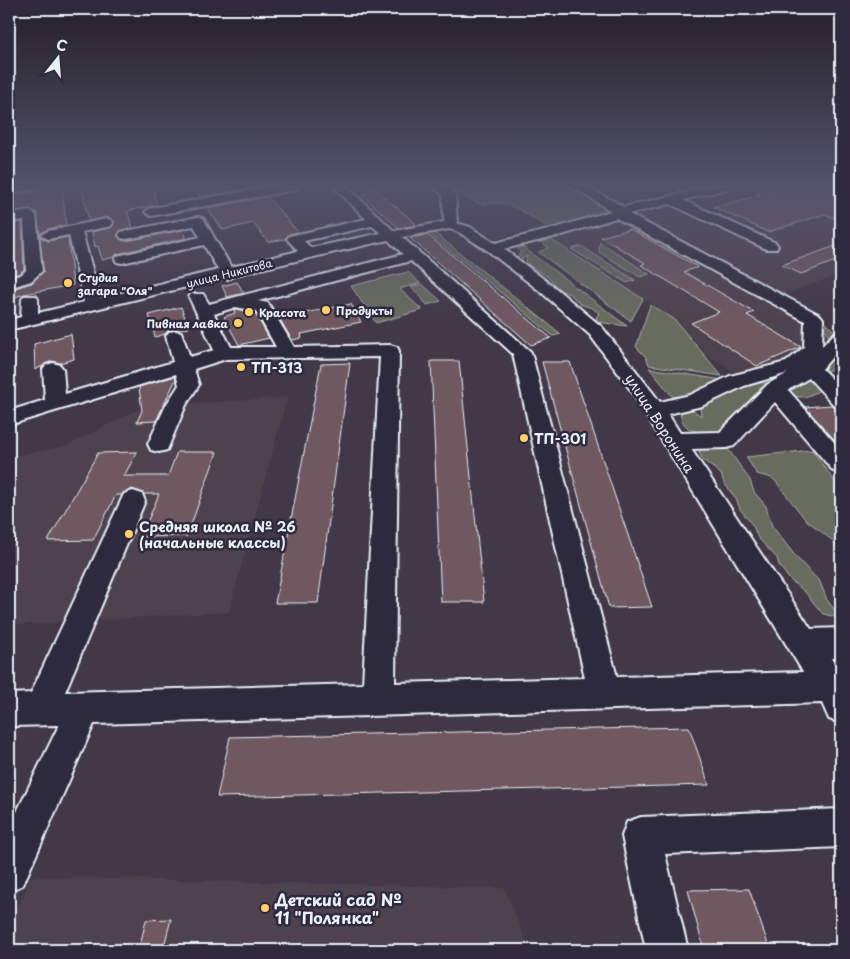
<svg xmlns="http://www.w3.org/2000/svg" width="850" height="959" viewBox="0 0 850 959" font-family="'Playpen Sans',sans-serif">
<style>
.built{fill:#50424f}
.green{fill:#676c5e;stroke:#a8aeab}
.building{fill:#6f5860;stroke:#e8f1f8}
.lines{fill:none;stroke-linecap:round;stroke-linejoin:round}
.minor-casing{stroke:#e8f1f8;stroke-width:4}
.minor{fill:#2f2a3d;fill-rule:evenodd}
.poi-dot{fill:#ffd166;stroke:#2f2a3d;stroke-width:2}
.labels{text-anchor:middle;dominant-baseline:central;stroke-width:5;stroke-linejoin:round;paint-order:stroke}
.far-street-label{font-size:11px;fill:#e8f1f8;stroke:#2f2a3d}
.far-poi-label{font-size:11px;font-weight:bold;fill:#e8f1f8;stroke:#2f2a3d;text-anchor:start}
.poi-label{font-size:14px;font-weight:bold;fill:#e8f1f8;stroke:#2f2a3d;text-anchor:start}
.street-label{font-size:14px;fill:#e8f1f8;stroke:#2f2a3d}
.near-poi-label{font-size:16px;font-weight:bold;fill:#e8f1f8;stroke:#2f2a3d;text-anchor:start}
</style>
<rect width="100%" height="100%" fill="#423848"/>
<filter id="ink" filterUnits="userSpaceOnUse"><feTurbulence type="fractalNoise" baseFrequency=".02" numOctaves="2"/><feDisplacementMap in="SourceGraphic" scale="10" xChannelSelector="R" yChannelSelector="G"/><feConvolveMatrix kernelMatrix="1 2 1 2 8 2 1 2 1" color-interpolation-filters="sRGB"/></filter>
<g filter="url(#ink)">
<g class="built">
<polygon points="835,186 841,186 841,274 778,296 816,314 839,347 752,386 719,361 709,356 674,319 547,237 714,191 744,203"/>
<polygon points="287,398 229,612 9,625 9,457 66,446 145,406"/>
<polygon points="31,877 504,888 530,950 9,950 9,927"/>
</g>
<g class="green">
<path d="M461,186H572L612,207L611,212L549,228C528,216 507,196 483,205L458,194Z"/>
<polygon points="435,233 561,334 553,336 430,234"/>
<polygon points="547,237 643,299 631,321 538,252 548,248 539,240"/>
<polygon points="600,242 649,274 640,277 599,252"/>
<polygon points="519,244 627,326 598,322 596,318 599,313 592,308 580,304 570,294 559,290 548,277 529,265 526,261 527,256 522,259 518,255 521,253 518,249"/>
<polygon points="581,246 635,280 627,283 571,249"/>
<polygon points="408,272 420,283 400,289 422,310 376,323 351,286"/>
<polygon points="422,284 441,301 427,305 411,287"/>
<polygon points="650,305 674,319 722,376 649,365 646,357 636,347"/>
<path d="M822,316L826,323L841,338V368L828,370L823,389C817,391 810,396 804,397C789,398 776,386 760,388L757,393L758,398L734,432C715,433 680,439 680,410L683,407L693,410L701,416L700,406L744,382L769,383L829,350L832,345L827,332L821,325Z"/>
<polygon points="649,368 728,381 683,398 672,396"/>
<polygon points="698,446 728,449 750,480 754,492 766,506 772,526 796,557 820,582 827,600 841,618 823,614 804,591 789,579 779,565 777,558 758,538 753,526 740,509 736,499 724,483 721,474 703,460 700,455"/>
<polygon points="812,450 841,490 841,554 833,541 805,519 777,483 772,478 757,474 746,457"/>
</g>
<g class="building">
<polygon points="62,186 66,225 48,229 40,234 37,213 30,209 9,212 9,196"/>
<polygon points="81,186 154,186 156,205 127,211 133,228 121,230 117,236 121,240 126,241 184,230 186,238 117,254 114,257 102,260 98,246 95,247 92,232 111,228 115,222 111,218 106,217 89,221"/>
<polygon points="192,186 259,186 259,187 200,197"/>
<polygon points="371,186 413,221 416,225 399,228 363,196"/>
<polygon points="787,186 841,186 841,221 825,214 768,232 714,207 760,195 756,193"/>
<polygon points="268,197 298,232 289,234 285,239 268,242 253,223 223,230 207,208"/>
<polygon points="22,222 24,269 20,273 9,276 9,224"/>
<polygon points="630,229 698,267 684,272 754,312 747,315 801,347 757,366 691,323 719,312 641,265 645,263 601,237"/>
<polygon points="428,235 551,338 531,345 410,238"/>
<polygon points="40,237 48,241 68,237 73,285 24,294 9,299 9,290 32,283 43,272"/>
<polygon points="841,244 841,259 801,274 782,265"/>
<polygon points="237,282 244,293 227,297 222,286"/>
<polygon points="351,304 361,322 301,334 302,338 292,340 279,318"/>
<polygon points="181,307 189,328 169,330 165,334 155,337 149,315"/>
<polygon points="236,309 255,313 269,338 239,345 224,317 235,313 234,310"/>
<polygon points="71,334 74,359 60,363 52,361 35,370 34,344"/>
<polygon points="431,361 459,361 484,602 441,602"/>
<polygon points="542,362 570,362 652,607 609,608"/>
<polygon points="350,363 318,603 275,603 321,364"/>
<polygon points="175,376 176,379 156,421 137,422 142,411 139,387"/>
<polygon points="831,405 841,410 841,447 805,407"/>
<polygon points="137,452 124,476 168,476 177,452 217,452 187,536 141,537 159,494 144,494 132,489 122,495 116,495 93,540 48,541 98,453"/>
<polygon points="689,727 709,785 217,797 230,737"/>
<polygon points="749,889 770,950 704,950 688,890"/>
<polygon points="171,919 163,950 139,950 146,920"/>
</g>
<g class="lines">
<g class="minor-casing">
<g id="minor">
<polygon points="9,186 39,186 37,188 9,194"/>
<polygon points="274,186 300,186 294,190 151,216 145,212 151,208"/>
<path d="M333,186H346L394,231L444,222L443,195L432,186H446L455,194L457,223L470,227L495,243L552,229L611,211L571,186H586L624,207L712,186H733L731,188L683,200L776,243L778,246L776,249H766L670,204L629,214L820,315L823,319L822,346L835,333L841,332V347L822,369L841,388V407L834,405L809,378L788,390L841,450V474L833,471L775,402L734,446L726,448L691,449L811,629L841,628V658H831L841,674V723L829,719L822,703L94,724L23,885L9,891V828L59,725L9,726V694L31,693L124,494L133,491L142,494L145,501L65,692L363,684L380,357L226,359L194,369L199,385L186,405L167,450L159,452L151,450L148,444L166,405L179,385L176,374L9,425V411L45,400L43,369L46,365L53,363L60,365L63,369L65,394L173,362L166,336L169,332L175,331L181,332L190,357L214,350L189,297L191,294H203L209,304L403,254L388,240L235,275L228,279L224,278L9,330V320L21,317L22,299L24,296H36L38,299V313L84,302L69,235L48,239L41,235L48,231L106,219L111,220L113,223L111,226L82,232L100,298L218,270L204,245L122,263L117,262L115,259L117,256L200,237L194,226L126,239L121,238L119,235L121,232L198,217L203,218L231,267L298,251L287,239L289,236L366,219ZM616,218L805,321L804,347L786,362L730,376L690,395L660,402L602,327L553,286L504,249L562,235ZM372,226L381,233L311,248L304,241ZM450,229L460,233L488,251L541,292L590,335L633,393L803,672L617,677L531,352L402,237ZM411,261L513,354L585,678L395,683L399,351L397,347L390,345L294,347L268,303L258,301ZM236,307L256,311L276,347H231L214,314ZM788,373L768,384L720,432L680,433L668,414L702,406L744,386Z"/>
<polygon points="30,211 36,215 42,271 31,281 9,288 9,278 21,275 26,270 24,220 9,222 9,214"/>
<polygon points="841,809 841,847 665,854 688,950 646,950 622,836 627,822 641,817"/>
</g>
</g>
<use href="#minor" class="minor"/>
</g>
</g>
<linearGradient id="sky" x2="0" y2="1"><stop stop-color="#241f28"/><stop offset="0.58" stop-color="#54536a"/><stop offset="1" stop-color="#54536a" stop-opacity="0"/></linearGradient>
<rect width="850" height="320" fill="url(#sky)"/>
<g class="poi-dot">
<circle cx="68" cy="283" r="5"/>
<circle cx="326" cy="310" r="5"/>
<circle cx="249" cy="312" r="5"/>
<circle cx="238" cy="323" r="5"/>
<circle cx="241" cy="367" r="5"/>
<circle cx="524" cy="438" r="5"/>
<circle cx="129" cy="534" r="5"/>
<circle cx="265" cy="908" r="5"/>
</g>
<g class="labels">
<g class="far-street-label">
<text transform="translate(229 273) rotate(-14)">улица Никитова</text>
</g>
<g class="far-poi-label">
<text x="78" y="277">Студия<tspan x="78" dy="13">загара "Оля"</tspan></text>
<text x="336" y="310">Продукты</text>
<text x="259" y="312">Красота</text>
<text x="228" y="323" text-anchor="end">Пивная лавка</text>
</g>
<g class="poi-label">
<text x="251" y="367">ТП-313</text>
<text x="534" y="438">ТП-301</text>
<text x="139" y="526">Средняя школа № 26<tspan x="139" dy="16">(начальные классы)</tspan></text>
</g>
<g class="street-label">
<text transform="translate(660 423) rotate(57)">улица Воронина</text>
</g>
<g class="near-poi-label">
<text x="275" y="899">Детский сад №<tspan x="275" dy="18">11 "Полянка"</tspan></text>
</g>
</g>
<rect width="850" height="959" fill="none" stroke="#2f2a3d" stroke-width="30"/>
<rect x="15" y="15" width="820" height="929" fill="none" stroke="#e8f1f8" stroke-width="2" filter="url(#ink)"/>
<g transform="translate(58 58) rotate(17)" stroke="#2f2a3d" stroke-width="4" paint-order="stroke">
<path d="M0-4L9 19L0 12L-9 19Z" fill="#e8f1f8"/>
<text y="-8" font-size="14" font-weight="bold" text-anchor="middle" fill="#e8f1f8">С</text>
</g>
</svg>
